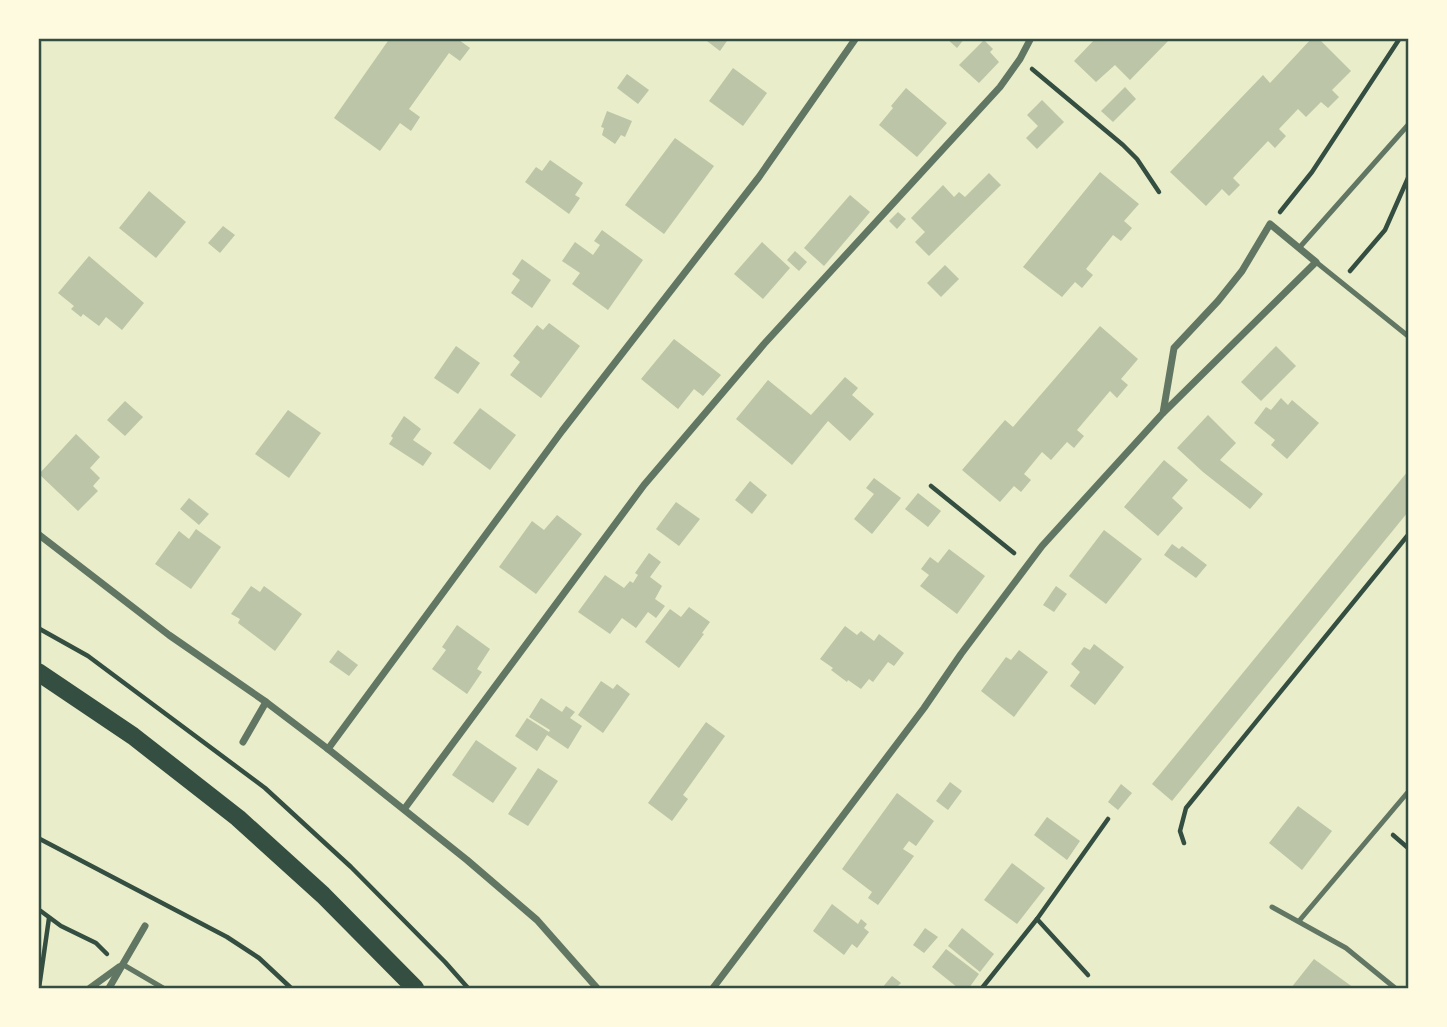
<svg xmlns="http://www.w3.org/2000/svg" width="1447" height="1027" viewBox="0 0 1447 1027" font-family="Commissioner,sans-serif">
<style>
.building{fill:#bcc5a7}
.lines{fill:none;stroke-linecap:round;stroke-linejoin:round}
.path{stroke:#344e41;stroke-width:4.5}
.service{stroke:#617663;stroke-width:5}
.minor{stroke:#617663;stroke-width:7}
.primary{stroke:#344e41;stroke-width:18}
.neatline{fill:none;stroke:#344e41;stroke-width:2.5}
</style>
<rect width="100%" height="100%" fill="#e9edc9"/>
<g class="building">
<polygon points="390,38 460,38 459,40 470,48 460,61 449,53 409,109 420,117 411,131 400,123 380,151 334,118"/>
<polygon points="703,38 729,38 720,51"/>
<polygon points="946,38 965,38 957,48"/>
<polygon points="1096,38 1171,38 1130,80 1115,65 1096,82 1074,61"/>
<polygon points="1312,38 1318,38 1351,71 1332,90 1339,97 1328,108 1321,102 1306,117 1298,109 1279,129 1286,136 1275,148 1268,141 1233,178 1240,185 1229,196 1222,189 1206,206 1170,172 1263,75 1270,83"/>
<polygon points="984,40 993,49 990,52 999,62 979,83 959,65"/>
<polygon points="733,68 767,93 743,126 709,101"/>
<polygon points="627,74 649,90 638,104 617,88"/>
<polygon points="1125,87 1136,99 1113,122 1101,111"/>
<polygon points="906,88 947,123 917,157 879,125 893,108 891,106"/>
<polygon points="1042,100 1064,122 1037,149 1026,138 1038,126 1027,115"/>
<polygon points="607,111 632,121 625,137 621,135 615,144 602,135 604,128 601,127"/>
<polygon points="675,138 714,166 664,234 625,205"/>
<polygon points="550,160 583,183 575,195 580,198 569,214 525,182 536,167 542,171"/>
<polygon points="1100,172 1139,204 1124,221 1132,228 1121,241 1113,235 1086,269 1093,275 1082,288 1075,282 1062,297 1023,267"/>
<polygon points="989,173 1001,185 929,256 915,242 925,232 911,218 943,185 954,197 959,192 965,197"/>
<polygon points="149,191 186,222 156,258 119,228"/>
<polygon points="850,195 870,212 824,266 804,248"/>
<polygon points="898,212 906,219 897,229 889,221"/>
<polygon points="223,226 235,235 220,253 208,243"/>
<polygon points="602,230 643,260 608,310 572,284 580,273 562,261 575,242 593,255 600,245 594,241"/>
<polygon points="762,242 790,268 763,299 734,274"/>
<polygon points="795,251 807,262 799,271 787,260"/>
<polygon points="89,256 144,303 122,330 106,317 99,326 83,314 81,317 71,309 74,306 58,293"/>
<polygon points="522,259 551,280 532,308 511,293 520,280 512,274"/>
<polygon points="945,265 959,279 941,297 927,283"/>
<polygon points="549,323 580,346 541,398 510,375 520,362 513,356 537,325 543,330"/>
<polygon points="1100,326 1138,359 1121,379 1128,385 1117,398 1110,391 1077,430 1084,436 1074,448 1067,442 1051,460 1042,452 1024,474 1031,480 1021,492 1014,486 1000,502 962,470 1005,420 1013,427"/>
<polygon points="674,339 721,375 703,396 694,389 678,409 641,379"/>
<polygon points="456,346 480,363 458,394 434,378"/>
<polygon points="1276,346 1296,366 1261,401 1241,382"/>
<polygon points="845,377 858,388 852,395 874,414 850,441 828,421 792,465 736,419 768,380 811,415"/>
<polygon points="1281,398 1288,405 1292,400 1319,423 1287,459 1271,445 1275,440 1254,423 1266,407 1271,410"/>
<polygon points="125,401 143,417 125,436 107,420"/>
<polygon points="480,408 516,435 490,470 453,443"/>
<polygon points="288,410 321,433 289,478 255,454"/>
<polygon points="1208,415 1236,443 1220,460 1263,494 1250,509 1203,472 1177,448"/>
<polygon points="404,416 421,429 413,440 432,453 423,466 389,444 393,438 391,436"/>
<polygon points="76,434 100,457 90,468 100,478 93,486 98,491 78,511 39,474"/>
<polygon points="1164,460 1188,480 1172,498 1183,508 1158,536 1124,507"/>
<polygon points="1408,471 1408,512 1172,801 1152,784"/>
<polygon points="874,478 901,498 872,534 854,519 874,494 866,488"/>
<polygon points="750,481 767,495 752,514 735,500"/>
<polygon points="918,493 941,511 928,527 905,509"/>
<polygon points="189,498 209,514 199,525 180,509"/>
<polygon points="676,502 700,519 679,546 656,529"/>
<polygon points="557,515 582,534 536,594 499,567 532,521 544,530"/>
<polygon points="196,529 221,547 191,589 155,564 179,531 189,539"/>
<polygon points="1104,530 1142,559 1106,604 1069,576"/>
<polygon points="1172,544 1179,549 1182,546 1207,565 1196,578 1164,555"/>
<polygon points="949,549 985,576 957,614 920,586 929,575 921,569 930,557 938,563"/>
<polygon points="649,553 661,562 650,577 662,586 655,599 665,606 656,618 648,612 636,628 622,618 610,634 578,612 605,575 624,588 630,581 633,583 638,575 635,573"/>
<polygon points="251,586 260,592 264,586 302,614 275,651 238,623 240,619 231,614"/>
<polygon points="1056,586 1067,594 1054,612 1043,605"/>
<polygon points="689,607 710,622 702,633 704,634 679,668 645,642 670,609 681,617"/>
<polygon points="457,625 490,649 477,669 482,672 467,694 432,669 446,650 442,647"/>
<polygon points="845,626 857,635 861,631 874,641 879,634 904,653 894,666 888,662 873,682 869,679 861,689 848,680 847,682 831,670 833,668 820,659"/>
<polygon points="1094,644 1124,667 1095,705 1070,686 1080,672 1071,664 1084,647 1090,650"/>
<polygon points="338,650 358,665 349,676 329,662"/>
<polygon points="1019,650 1048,672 1014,717 981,691 1006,657 1011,660"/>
<polygon points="601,681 613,689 617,684 630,694 603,733 578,715"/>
<polygon points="541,698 562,712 566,706 575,712 570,718 582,726 568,749 547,735 537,751 515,736 527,718 549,732 550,730 529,717"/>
<polygon points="706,722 725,736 683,795 688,799 672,821 648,803"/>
<polygon points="476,740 517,768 493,803 452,775"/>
<polygon points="538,768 558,781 528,826 508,814"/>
<polygon points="950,782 962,791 948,810 936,801"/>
<polygon points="1121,784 1132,793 1118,810 1108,802"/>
<polygon points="897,793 934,821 916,846 909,841 903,849 914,856 878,905 868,898 872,892 842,869"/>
<polygon points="1298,806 1332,831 1302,870 1269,843"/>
<polygon points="1047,817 1080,841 1067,860 1034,835"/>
<polygon points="1012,863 1045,888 1017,924 984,900"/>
<polygon points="832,904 858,924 861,919 867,924 864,928 869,932 857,948 852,944 844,955 813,931"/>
<polygon points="925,928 938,937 924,953 913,945"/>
<polygon points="962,928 994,954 980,972 948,946"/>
<polygon points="946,949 979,974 969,988 958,988 932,967"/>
<polygon points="1314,959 1354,988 1291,988"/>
<polygon points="892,976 901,983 896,988 882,988"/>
</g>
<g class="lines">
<g class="path">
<polyline points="1032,69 1123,145 1137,159 1159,192"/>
<polyline points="1280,212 1312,172 1400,38"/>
<polyline points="1350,271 1385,230 1408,178"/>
<polyline points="931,486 1014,553"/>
<polyline points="38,628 88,656 265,788 351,867 445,962 468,988"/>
<polyline points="1393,835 1408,848"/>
<polyline points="38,838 227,937 259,958 291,988"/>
<polyline points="1184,843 1180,831 1186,808 1408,535"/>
<polyline points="38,909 61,926 96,943 107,954"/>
<polyline points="1037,919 1088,975"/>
<polyline points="39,988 49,918"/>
<polyline points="982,988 1037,919 1108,819"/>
</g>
<g class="service">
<polyline points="1299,248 1408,125"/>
<polyline points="1316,262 1408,336"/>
<polyline points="1272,907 1346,948 1395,988"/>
<polyline points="1299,921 1408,792"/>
<polyline points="122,964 163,988"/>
</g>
<g class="minor">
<polyline points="38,534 169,635 266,702 328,749 467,860 537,920 597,988"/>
<polyline points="243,742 266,702"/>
<polyline points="328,749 562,431 759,177 856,38"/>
<polyline points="405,808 644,485 764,344 1000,87 1020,59 1031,38"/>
<polyline points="90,988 119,967"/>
<polyline points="109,988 145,926"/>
<polyline points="713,988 924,708 961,654 1042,546 1163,413 1316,262 1270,224 1242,271 1218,301 1174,348 1163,413"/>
</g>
<polyline class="primary" points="38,672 133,736 238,818 323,895 415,988"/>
</g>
<rect width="1447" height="1027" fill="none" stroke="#fefae0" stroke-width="80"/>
<rect x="40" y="40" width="1367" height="947" class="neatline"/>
</svg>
